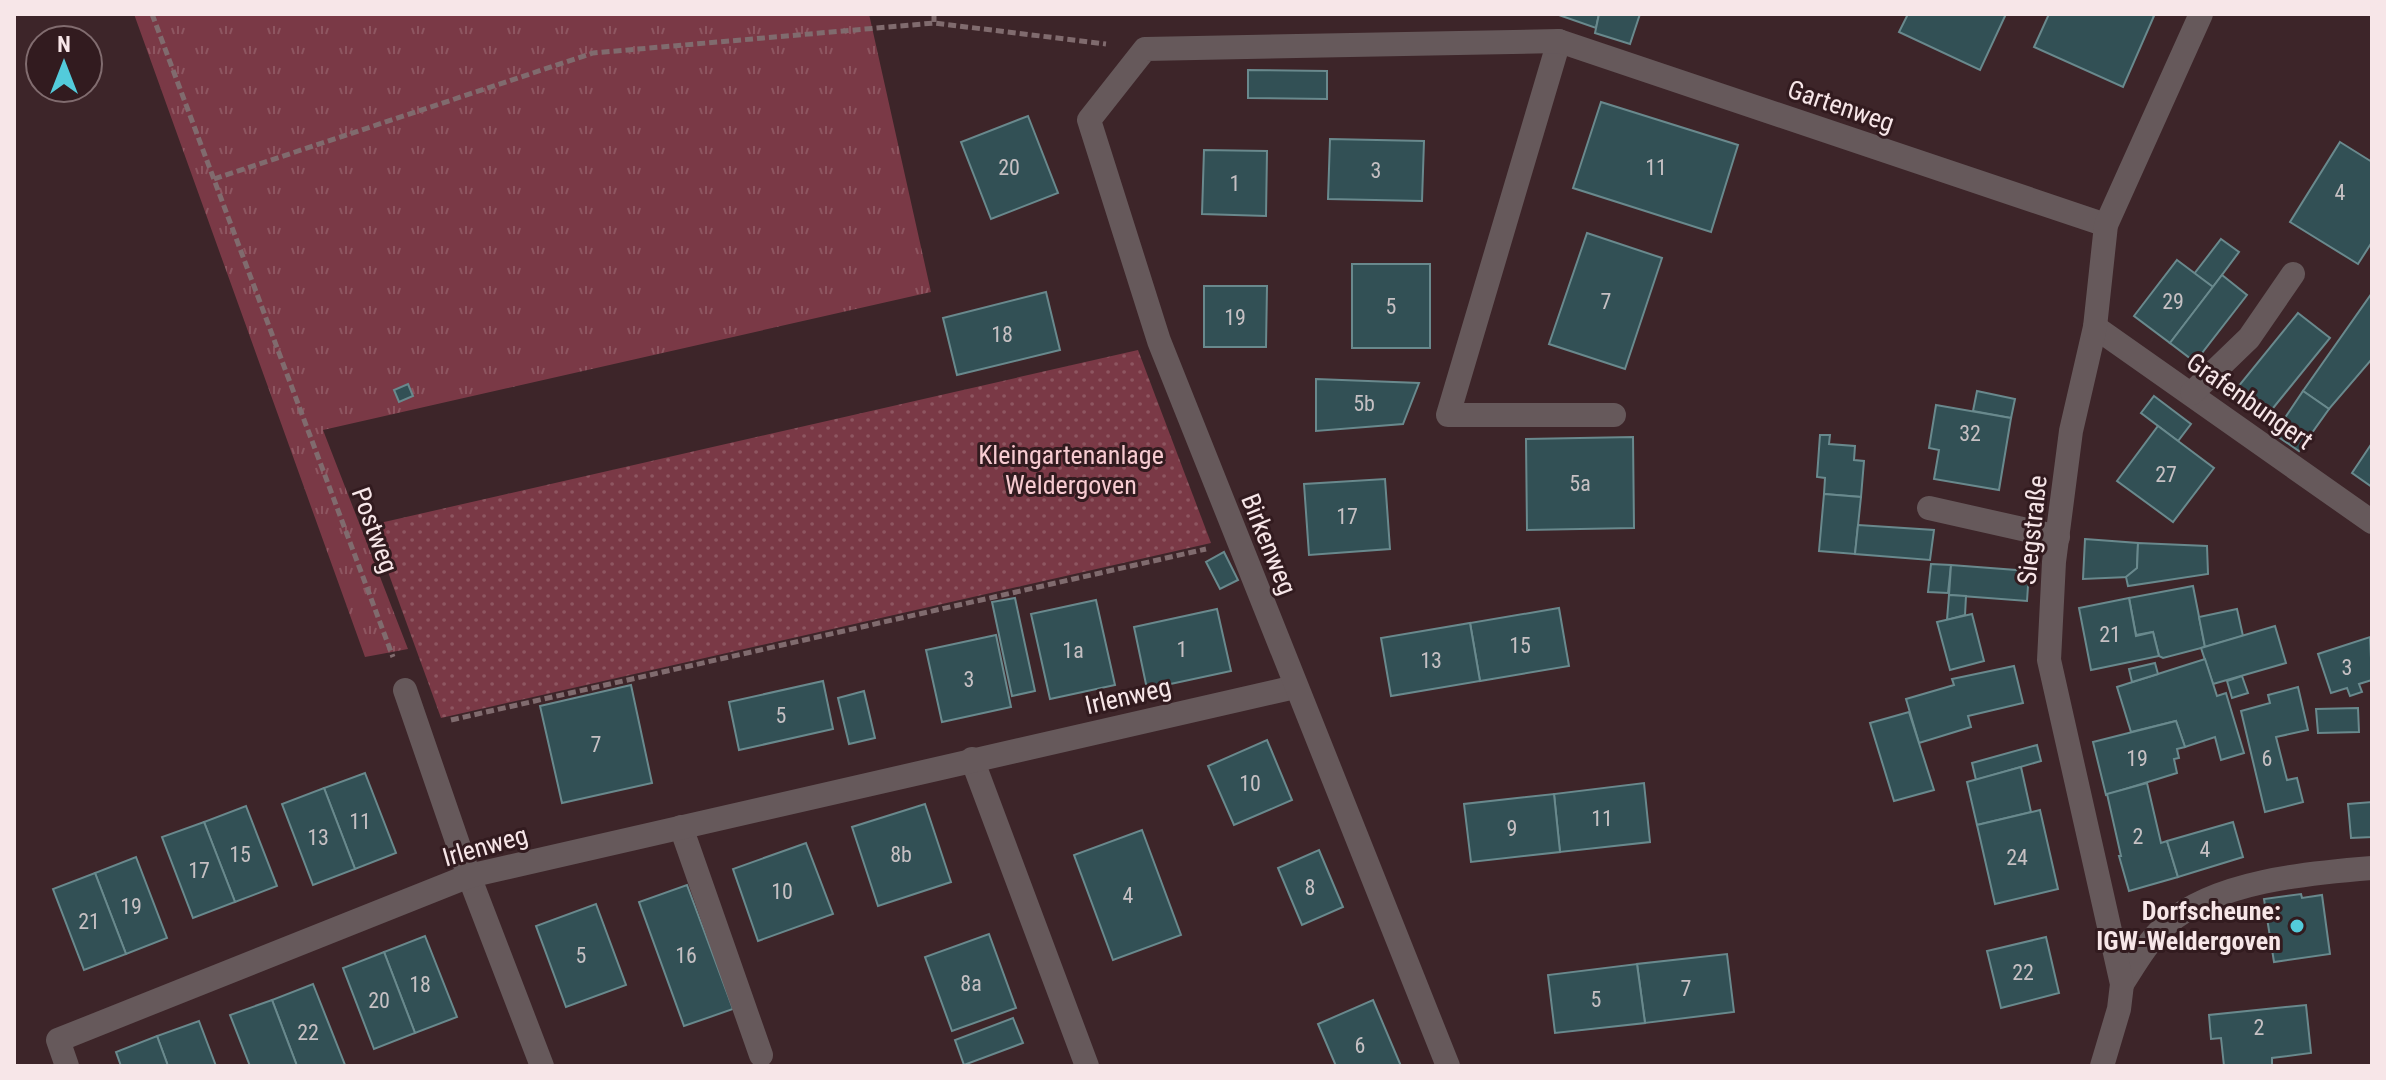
<svg xmlns="http://www.w3.org/2000/svg" width="2386" height="1080" viewBox="0 0 2386 1080" font-family="'Roboto Condensed',sans-serif">
<style>
.grass{fill:url(#grass-tufts)}
.garden{fill:url(#garden-dots)}
.building{fill:#325055;stroke:#69898d;stroke-width:2}
.lines{fill:none;stroke-linecap:round;stroke-linejoin:round}
.path{stroke:#806b6e;stroke-width:5;stroke-dasharray:8 4;stroke-linecap:butt}
.minor{stroke:#66595b;stroke-width:24}
.poi-dot{fill:#53cbdb;stroke:#321b1f;stroke-width:3}
.labels{text-anchor:middle;dominant-baseline:central;stroke-width:6;stroke-linejoin:round;paint-order:stroke}
.number-label{font-size:22px;fill:#c6c0c3}
.street-label{font-size:26px;fill:#f7e6e8;stroke:#321b1f}
.park-label{font-size:26px;fill:#f7cbd1;stroke:#321b1f}
.poi-label{font-size:26px;font-weight:bold;fill:#f7e6e8;stroke:#321b1f;text-anchor:end}
</style>
<defs>
<pattern id="grass-tufts" width="24" height="20" patternUnits="userSpaceOnUse" patternTransform="scale(2)"><rect width="24" height="20" fill="#7a3946"/><path d="M3 7l-1-3M5 7V3M7 7l1-3M15 17l-1-3M17 17v-4M19 17l1-3" fill="none" stroke="#8e5661"/></pattern>
<pattern id="garden-dots" width="8" height="8" patternUnits="userSpaceOnUse" patternTransform="scale(2)"><rect width="8" height="8" fill="#7a3946"/><path d="M2 2h.1M6 6h.1" fill="none" stroke="#8e5661" stroke-width="1.8" stroke-linecap="round"/></pattern>
</defs>
<rect width="100%" height="100%" fill="#3d2529"/>
<polygon class="grass" points="134,14 869,14 931,292 323,430 408,649 365,657"/>
<polygon class="garden" points="1138,350 1211,543 441,718 371,525"/>
<g class="building">
<polygon points="1556,14 1599,14 1596,28"/>
<polygon points="1599,14 1640,14 1630,44 1595,33"/>
<polygon points="1908,14 2006,14 1980,70 1899,32"/>
<polygon points="2049,14 2150,14 2154,16 2123,87 2034,47"/>
<polygon points="1248,70 1327,71 1327,99 1248,98"/>
<polygon points="1601,102 1738,145 1711,232 1573,188"/>
<polygon points="1028,116 1058,193 991,219 961,142"/>
<polygon points="1330,139 1424,141 1422,201 1328,199"/>
<polygon points="2340,142 2372,162 2372,242 2358,264 2290,222"/>
<polygon points="1204,150 1267,151 1266,216 1202,214"/>
<polygon points="1587,233 1662,258 1625,369 1549,344"/>
<polygon points="2221,239 2239,252 2213,287 2194,274"/>
<polygon points="2177,260 2213,287 2170,343 2134,316"/>
<rect x="1352" y="264" width="78" height="84"/>
<polygon points="2222,275 2247,295 2195,362 2170,343"/>
<polygon points="1204,286 1267,286 1266,347 1204,347"/>
<polygon points="1046,292 1060,350 957,375 943,318"/>
<polygon points="2372,293 2372,359 2329,409 2303,391"/>
<polygon points="2298,313 2330,338 2265,418 2233,393"/>
<polygon points="1316,379 1419,383 1403,424 1316,431"/>
<polygon points="408,384 413,396 399,402 394,390"/>
<polygon points="1977,391 2015,399 2011,418 1973,411"/>
<polygon points="2303,391 2329,409 2299,451 2274,434"/>
<polygon points="2154,396 2191,424 2178,441 2141,413"/>
<polygon points="1936,405 2011,418 1999,490 1934,479 1939,450 1929,448"/>
<polygon points="2158,426 2214,468 2173,522 2117,481"/>
<polygon points="1820,435 1830,435 1829,444 1855,446 1854,460 1864,461 1861,497 1824,494 1825,478 1817,477"/>
<polygon points="1633,437 1634,528 1527,530 1526,439"/>
<polygon points="2372,443 2372,487 2352,473"/>
<polygon points="1385,479 1390,549 1309,555 1304,484"/>
<polygon points="1824,494 1861,497 1855,554 1819,551"/>
<polygon points="1858,525 1934,530 1930,560 1855,554"/>
<polygon points="2085,539 2138,543 2137,568 2128,577 2083,579"/>
<polygon points="2138,543 2207,546 2208,574 2128,586 2126,577 2137,568"/>
<polygon points="1224,552 1238,580 1220,589 1206,562"/>
<polygon points="1931,564 1951,565 1948,593 1928,592"/>
<polygon points="1951,565 2029,571 2027,601 1949,595"/>
<polygon points="2193,586 2205,647 2163,658 2159,656 2153,632 2136,635 2129,598"/>
<polygon points="1949,595 1966,596 1965,615 1947,620"/>
<polygon points="1015,598 1035,691 1012,696 992,602"/>
<polygon points="2129,598 2136,636 2153,632 2159,656 2091,670 2079,608"/>
<polygon points="1096,600 1115,685 1050,699 1031,614"/>
<polygon points="1559,608 1569,666 1480,681 1470,623"/>
<polygon points="1217,609 1231,671 1147,689 1134,627"/>
<polygon points="2237,609 2243,636 2205,647 2199,617"/>
<polygon points="1972,614 1984,661 1950,670 1937,622"/>
<polygon points="1470,623 1480,681 1391,696 1381,638"/>
<polygon points="2275,626 2286,663 2213,684 2201,648"/>
<polygon points="996,635 1011,707 942,722 926,650"/>
<polygon points="2370,637 2372,680 2359,684 2362,692 2350,696 2347,688 2331,693 2318,654"/>
<polygon points="2205,659 2217,696 2226,693 2244,753 2221,760 2215,737 2185,747 2176,721 2131,732 2117,687"/>
<polygon points="2155,663 2158,674 2132,682 2129,669"/>
<polygon points="2014,666 2023,703 1968,716 1971,727 1919,743 1906,699 1954,685 1952,679"/>
<polygon points="2242,676 2248,693 2232,698 2227,681"/>
<polygon points="823,681 833,729 739,750 729,702"/>
<polygon points="631,685 652,783 562,803 540,706"/>
<polygon points="2298,687 2308,730 2276,737 2287,780 2297,778 2303,802 2265,812 2241,711 2270,703 2268,695"/>
<polygon points="864,691 875,738 849,744 838,698"/>
<polygon points="2358,708 2359,732 2318,733 2316,709"/>
<polygon points="1909,712 1934,790 1894,801 1870,723"/>
<polygon points="2176,721 2185,747 2177,749 2179,758 2174,759 2177,773 2106,795 2093,742"/>
<polygon points="1267,740 1292,800 1234,825 1208,766"/>
<polygon points="2037,745 2041,761 1976,780 1972,763"/>
<polygon points="2021,767 2031,812 1977,825 1967,782"/>
<polygon points="365,773 396,853 355,869 324,788"/>
<polygon points="1644,783 1650,842 1560,852 1554,794"/>
<polygon points="2147,783 2161,843 2167,841 2178,877 2129,891 2119,856 2121,856 2107,794"/>
<polygon points="324,788 355,869 313,885 282,804"/>
<polygon points="1554,794 1560,852 1471,862 1464,804"/>
<polygon points="2372,802 2372,837 2351,838 2348,804"/>
<polygon points="925,804 951,882 878,906 852,827"/>
<polygon points="246,806 277,886 235,902 204,822"/>
<polygon points="2040,810 2058,889 1995,904 1977,825"/>
<polygon points="204,822 235,902 193,918 162,837"/>
<polygon points="2233,822 2243,857 2178,877 2167,841"/>
<polygon points="1142,830 1181,935 1113,960 1074,855"/>
<polygon points="806,843 833,914 758,941 733,869"/>
<polygon points="1319,850 1343,907 1302,925 1278,868"/>
<polygon points="136,857 167,938 126,954 95,873"/>
<polygon points="95,873 126,954 84,970 53,889"/>
<polygon points="687,885 733,1009 684,1026 639,902"/>
<polygon points="2301,894 2302,898 2322,895 2330,954 2274,962 2264,899"/>
<polygon points="596,904 626,985 566,1007 536,926"/>
<polygon points="989,934 1016,1008 952,1031 925,957"/>
<polygon points="425,936 457,1017 415,1033 384,952"/>
<polygon points="2046,937 2059,993 2001,1008 1987,951"/>
<polygon points="384,952 415,1033 374,1049 343,968"/>
<polygon points="1727,954 1734,1012 1645,1023 1637,964"/>
<polygon points="1637,964 1645,1023 1555,1033 1548,975"/>
<polygon points="313,984 345,1065 342,1066 297,1066 272,1000"/>
<polygon points="272,1000 297,1066 250,1066 230,1015"/>
<polygon points="1373,1000 1401,1066 1336,1066 1318,1024"/>
<polygon points="2306,1005 2311,1053 2272,1058 2272,1066 2224,1066 2221,1038 2211,1039 2209,1015"/>
<polygon points="1013,1018 1023,1043 964,1065 955,1040"/>
<polygon points="199,1021 216,1066 168,1066 157,1036"/>
<polygon points="157,1036 168,1066 121,1066 116,1052"/>
</g>
<g class="lines">
<g class="path">
<polyline points="152,14 393,657"/>
<polyline points="934,14 934,23"/>
<polyline points="214,179 593,53 934,23 1106,44"/>
<polyline points="451,720 1206,549"/>
</g>
<g class="minor">
<polyline points="1559,41 1448,415 1614,415"/>
<polyline points="2095,327 2372,522"/>
<polyline points="2192,393 2249,338 2293,274"/>
<polyline points="1929,508 2058,537"/>
<polyline points="405,690 469,876 542,1066"/>
<polyline points="972,759 1087,1066"/>
<polyline points="681,827 761,1055"/>
<path d="M2122,984C2135,964 2148,941 2166,925C2215,881 2309,873 2372,868"/>
<polyline points="67,1066 58,1040 469,876 1295,687"/>
<polyline points="1448,1066 1159,341 1089,120 1145,49 1559,41 2106,225"/>
<polyline points="2102,1066 2119,1009 2122,984 2049,660 2054,562 2071,431 2095,327 2106,225 2201,14"/>
</g>
</g>
<circle class="poi-dot" cx="2297" cy="926" r="8"/>
<g class="labels">
<g class="number-label">
<text x="1009" y="167">20</text>
<text x="1656" y="167">11</text>
<text x="1376" y="170">3</text>
<text x="1235" y="183">1</text>
<text x="2340" y="192">4</text>
<text x="1606" y="301">7</text>
<text x="2173" y="301">29</text>
<text x="1391" y="306">5</text>
<text x="1235" y="317">19</text>
<text x="1002" y="334">18</text>
<text x="1364" y="403">5b</text>
<text x="1970" y="433">32</text>
<text x="2166" y="474">27</text>
<text x="1580" y="483">5a</text>
<text x="1347" y="516">17</text>
<text x="2110" y="634">21</text>
<text x="1520" y="645">15</text>
<text x="1182" y="649">1</text>
<text x="1073" y="650">1a</text>
<text x="1431" y="660">13</text>
<text x="2347" y="667">3</text>
<text x="969" y="679">3</text>
<text x="781" y="715">5</text>
<text x="596" y="744">7</text>
<text x="2137" y="758">19</text>
<text x="2267" y="758">6</text>
<text x="1250" y="783">10</text>
<text x="1602" y="818">11</text>
<text x="360" y="821">11</text>
<text x="1512" y="828">9</text>
<text x="2138" y="836">2</text>
<text x="318" y="837">13</text>
<text x="2205" y="849">4</text>
<text x="240" y="854">15</text>
<text x="901" y="854">8b</text>
<text x="2017" y="857">24</text>
<text x="199" y="870">17</text>
<text x="1310" y="887">8</text>
<text x="782" y="891">10</text>
<text x="1128" y="895">4</text>
<text x="131" y="906">19</text>
<text x="89" y="921">21</text>
<text x="581" y="955">5</text>
<text x="686" y="955">16</text>
<text x="2023" y="972">22</text>
<text x="971" y="983">8a</text>
<text x="420" y="984">18</text>
<text x="1686" y="988">7</text>
<text x="1596" y="999">5</text>
<text x="379" y="1000">20</text>
<text x="2259" y="1027">2</text>
<text x="308" y="1032">22</text>
<text x="1360" y="1045">6</text>
</g>
<g class="street-label">
<text transform="translate(1841 106) rotate(19)">Gartenweg</text>
<text transform="translate(2250 401) rotate(35)">Grafenbungert</text>
<text transform="translate(375 530) rotate(70)">Postweg</text>
<text transform="translate(2032 530) rotate(-84)">Siegstraße</text>
<text transform="translate(1269 544) rotate(68)">Birkenweg</text>
<text transform="translate(1128 696) rotate(-13)">Irlenweg</text>
<text transform="translate(485 846) rotate(-16)">Irlenweg</text>
</g>
<g class="park-label">
<text x="1071" y="455">Kleingartenanlage<tspan x="1071" dy="30">Weldergoven</tspan></text>
</g>
<g class="poi-label">
<text x="2281" y="911">Dorfscheune:<tspan x="2281" dy="30">IGW-Weldergoven</tspan></text>
</g>
</g>
<rect width="2386" height="1080" fill="none" stroke="#f7e6e8" stroke-width="32"/>
<g transform="translate(64 64)"><circle r="38" fill="#321b1f" stroke="#816c6f" stroke-width="2"/>
<path d="M0-6L14 30L0 20L-14 30Z" fill="#53cbdb"/>
<text y="-12" font-size="22" font-weight="bold" text-anchor="middle" fill="#f7e6e8">N</text>
</g>
</svg>
